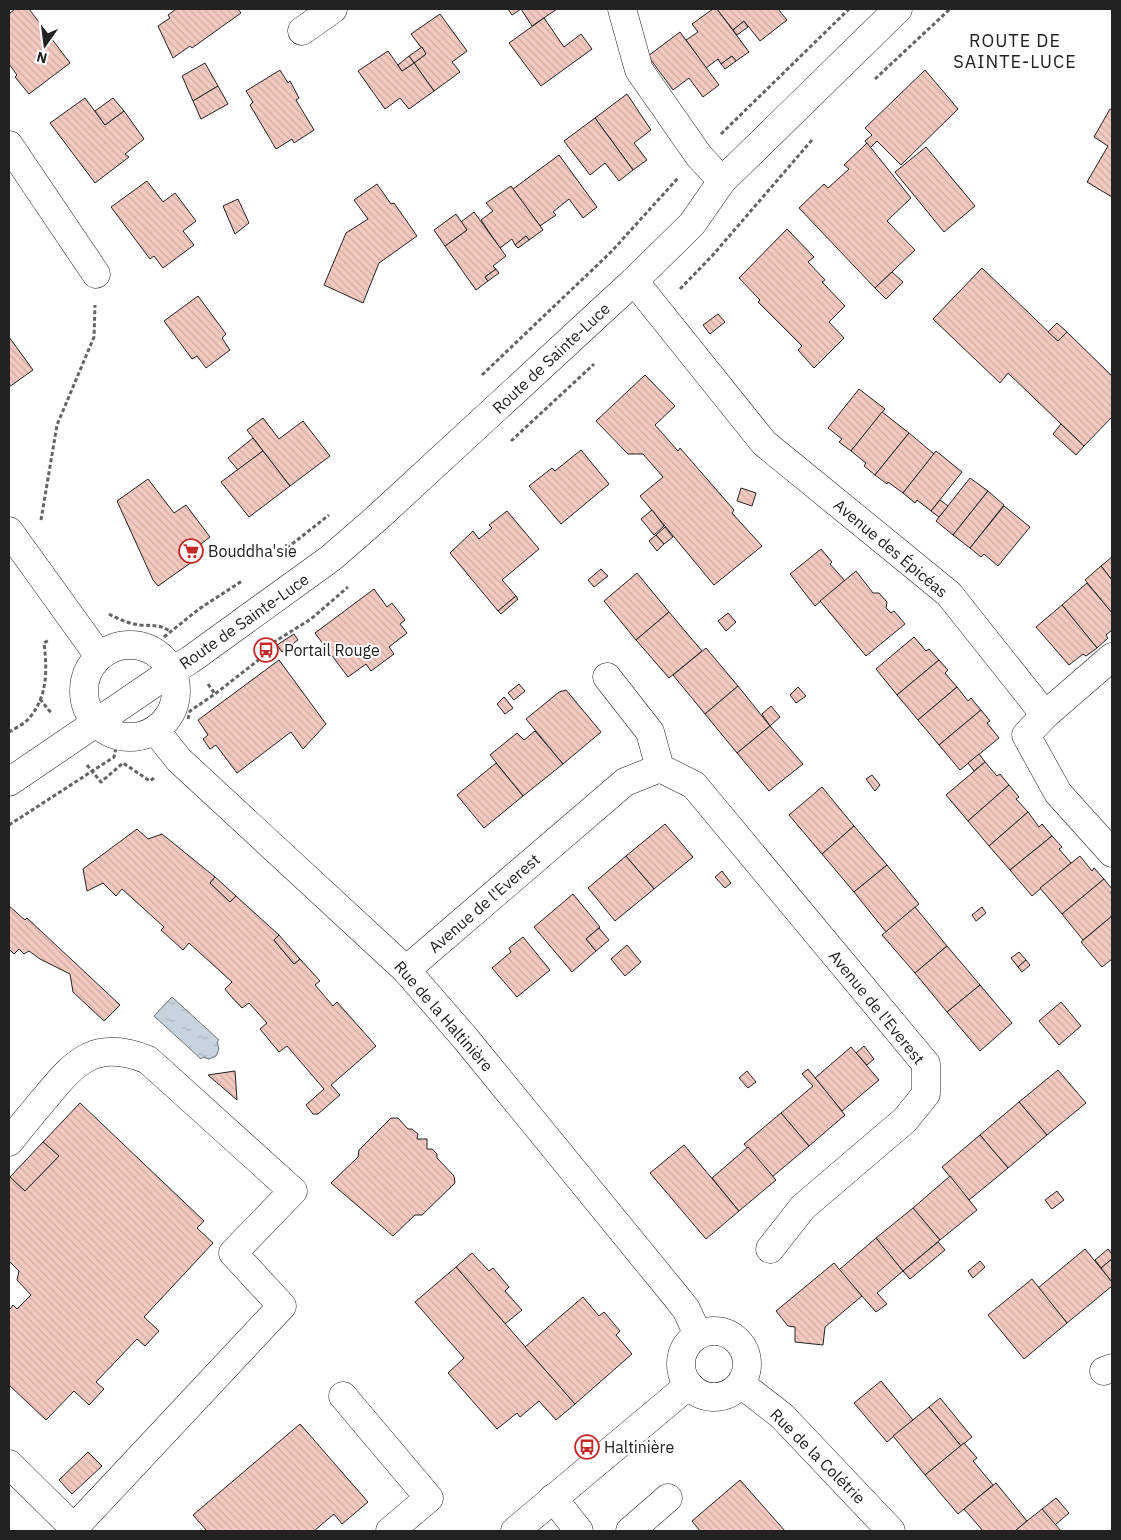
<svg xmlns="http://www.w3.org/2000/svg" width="1121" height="1540" viewBox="0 0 1121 1540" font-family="'IBM Plex Sans',sans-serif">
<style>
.water{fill:url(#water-ripples);stroke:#6f6f6f}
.building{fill:url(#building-back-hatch);stroke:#222}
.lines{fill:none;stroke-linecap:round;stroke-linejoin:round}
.minor-casing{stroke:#222;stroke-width:29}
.path{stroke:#646464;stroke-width:3;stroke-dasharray:4 2.5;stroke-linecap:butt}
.minor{stroke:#fff;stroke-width:28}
.labels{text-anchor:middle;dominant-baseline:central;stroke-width:4;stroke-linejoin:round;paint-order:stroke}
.street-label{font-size:16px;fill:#222;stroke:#fff}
.poi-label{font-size:16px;fill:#222;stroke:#fff;text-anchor:start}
.neighbourhood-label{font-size:18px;letter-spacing:1px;fill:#222;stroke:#fff}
</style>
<defs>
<pattern id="water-ripples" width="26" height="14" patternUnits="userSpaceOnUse" patternTransform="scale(1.25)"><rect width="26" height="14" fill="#c7d3dd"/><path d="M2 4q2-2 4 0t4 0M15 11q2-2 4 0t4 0" fill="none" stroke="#abb5bd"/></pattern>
<pattern id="building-back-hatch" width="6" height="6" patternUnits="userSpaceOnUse" patternTransform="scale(1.25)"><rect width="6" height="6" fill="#f3c9c0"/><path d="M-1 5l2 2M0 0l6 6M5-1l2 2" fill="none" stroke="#d0aca5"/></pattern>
</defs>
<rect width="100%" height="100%" fill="#fff"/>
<polygon class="water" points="172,997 219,1040 217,1042 219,1049 216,1056 209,1059 203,1057 201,1059 154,1016"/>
<g class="building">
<polygon points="15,9 29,9 70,63 29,94 15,77 17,75 9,64 9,14"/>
<polygon points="176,9 238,9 241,13 192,48 190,46 173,58 158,26 170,18 168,15"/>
<polygon points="508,9 557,9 532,26 521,9 512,15"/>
<polygon points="713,9 717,9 749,52 736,61 732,56 721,64 718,59 706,68 686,40 698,32 692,24"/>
<polygon points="717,9 778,9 787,20 760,41 744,21 733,30"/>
<polygon points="440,14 467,51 452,62 460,72 434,91 414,63 426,54 411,34"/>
<polygon points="544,18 564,47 581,34 592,49 541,86 509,43"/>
<polygon points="744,21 748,27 737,35 733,30"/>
<polygon points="680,32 719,85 703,97 689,78 673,90 648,56"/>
<polygon points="422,47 426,54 414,63 409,56"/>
<polygon points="388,51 402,71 414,63 434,91 409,109 400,98 385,109 358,71"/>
<polygon points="409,56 414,63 402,71 398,65"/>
<polygon points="732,56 736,61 725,69 721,64"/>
<polygon points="205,63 218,86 193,101 182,76"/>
<polygon points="280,70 288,83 290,81 299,98 296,100 314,130 294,143 292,139 276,149 250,105 253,102 246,91"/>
<polygon points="925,70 958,109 901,165 877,141 870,148 865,141 872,135 865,128"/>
<polygon points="218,86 228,104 201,119 193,101"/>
<polygon points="627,94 651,130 634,143 647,160 633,170 595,118"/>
<polygon points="85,98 105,125 124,111 144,139 125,154 129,157 95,183 50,123"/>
<polygon points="113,98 124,111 105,125 95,111"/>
<polygon points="1110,109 1112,110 1112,197 1087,182 1108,146 1094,137"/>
<polygon points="595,118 633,170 619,181 605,163 590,175 564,141"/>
<polygon points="867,143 911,198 887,221 915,250 875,288 799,208 824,184 828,188 849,169 844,165"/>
<polygon points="926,147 975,206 944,232 895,172"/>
<polygon points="559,155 597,207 583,218 569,199 553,212 556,215 540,226 513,189"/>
<polygon points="147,181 163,202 175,193 196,221 183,231 194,245 163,268 154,256 150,259 111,207"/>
<polygon points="377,184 391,204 394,203 417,236 379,263 363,303 324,285 346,233 368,219 354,200"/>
<polygon points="511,186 543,230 529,240 526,236 515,245 512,239 500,248 481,220 493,211 486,203"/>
<polygon points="238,199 249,223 235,234 223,206"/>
<polygon points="474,212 506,256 493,266 496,269 485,277 488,281 476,290 445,246 467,230 461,222"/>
<polygon points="456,214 467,230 445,246 434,230"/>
<polygon points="787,229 814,257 808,262 825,280 822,282 845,306 829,322 844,338 814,368 798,350 802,346 758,302 760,300 739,278"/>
<polygon points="526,236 529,240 518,248 515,245"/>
<polygon points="982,268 1058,341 1067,332 1112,376 1112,417 1084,446 1008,373 1000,383 933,319"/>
<polygon points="496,269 499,273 488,281 485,277"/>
<polygon points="892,272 903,282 886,299 875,288"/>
<polygon points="198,296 226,334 222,338 230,350 206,368 197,356 192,359 164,321"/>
<polygon points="718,314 725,322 710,334 703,325"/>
<polygon points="1057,323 1067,332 1058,341 1048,332"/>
<polygon points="9,337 33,370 9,387"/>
<polygon points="645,375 675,406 655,425 678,451 680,448 734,510 732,513 762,546 714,585 640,496 663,477 643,454 628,454 596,421"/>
<polygon points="859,389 885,409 851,451 839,442 842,439 828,428"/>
<polygon points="882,412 909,433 875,475 864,466 866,463 851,451"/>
<polygon points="263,418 279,439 303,421 330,456 290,486 247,430"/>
<polygon points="1061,424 1084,446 1076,455 1053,434"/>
<polygon points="909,433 934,454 903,493 888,482 887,484 875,475"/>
<polygon points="253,438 263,451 238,470 228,458"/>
<polygon points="581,450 609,484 561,524 529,486 552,468 555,471"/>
<polygon points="263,451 290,486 249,517 221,482"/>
<polygon points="936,451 962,472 931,511 917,500 915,503 903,493"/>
<polygon points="970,478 988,491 953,535 936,521"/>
<polygon points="148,479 174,513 186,505 210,537 201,544 199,557 158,586 153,580 117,501"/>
<polygon points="741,488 756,493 752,506 737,501"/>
<polygon points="988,491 1004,505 970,548 953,535"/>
<polygon points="940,500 948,506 939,517 931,511"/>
<polygon points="1004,506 1030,527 998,566 984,554 981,557 970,548"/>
<polygon points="652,510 664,526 654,535 641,519"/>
<polygon points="507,511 539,549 502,580 516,596 498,611 450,553 473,531 479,539 492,528 489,525"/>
<polygon points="665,527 673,537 664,544 656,535"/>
<polygon points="656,535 664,544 657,551 649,541"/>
<polygon points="821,549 832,562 830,564 845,581 815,606 790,574"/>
<polygon points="1112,557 1112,580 1101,566"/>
<polygon points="1101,566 1112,580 1112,613 1085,580"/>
<polygon points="601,569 608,576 594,587 588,580"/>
<polygon points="856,571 873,593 879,593 887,602 886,608 891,613 894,611 905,624 866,656 820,601"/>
<polygon points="637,573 669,612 636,640 604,601"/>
<polygon points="1087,583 1112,613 1112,630 1106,635 1108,638 1097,648 1062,605"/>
<polygon points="374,589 387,607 392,603 405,620 400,624 407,633 389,647 394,654 371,671 366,664 348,677 315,633"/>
<polygon points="516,596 518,599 501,614 498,611"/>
<polygon points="1062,605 1097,648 1086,656 1083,654 1069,665 1036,627"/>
<polygon points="669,612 702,651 669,678 636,640"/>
<polygon points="728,613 736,622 726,631 718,621"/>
<polygon points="294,634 298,640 282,652 277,645"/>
<polygon points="914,637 926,651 929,649 939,660 897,695 876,669"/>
<polygon points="706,648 738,686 705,714 673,675"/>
<polygon points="279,660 326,724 303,749 291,732 237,773 216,745 210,749 203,739 208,735 198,720"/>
<polygon points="939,660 948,670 945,673 957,687 918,720 897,695"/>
<polygon points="519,684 525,691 514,700 508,693"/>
<polygon points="738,686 770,726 737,753 705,714"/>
<polygon points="798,687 806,696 796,703 790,695"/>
<polygon points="957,687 968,701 971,698 981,710 939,745 918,720"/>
<polygon points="566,690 601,732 563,764 526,719 559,692"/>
<polygon points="504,697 513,708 505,714 497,704"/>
<polygon points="771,706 780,717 770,726 762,714"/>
<polygon points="981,710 990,721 987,723 999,738 960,770 939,745"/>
<polygon points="770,726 803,764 769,791 737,753"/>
<polygon points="535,731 563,764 523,796 490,755 517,733 524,740"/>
<polygon points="979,754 985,762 974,771 968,763"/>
<polygon points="985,762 997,776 1000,774 1009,785 968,821 946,795"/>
<polygon points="496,763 523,796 484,828 457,795"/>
<polygon points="872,775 880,785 875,791 866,779"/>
<polygon points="1009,785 1019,797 1016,799 1028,812 989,846 968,821"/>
<polygon points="822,787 854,826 822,854 789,815"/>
<polygon points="1028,812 1039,827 1042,824 1052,836 1010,870 989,846"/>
<polygon points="665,824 693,857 654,889 626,856"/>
<polygon points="854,826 887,865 854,892 822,854"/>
<polygon points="137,829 148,839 162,834 215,877 210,883 230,902 236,896 279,935 274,940 294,964 300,959 320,981 315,985 333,1006 337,1002 376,1046 331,1085 340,1095 318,1114 313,1114 306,1105 324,1089 287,1046 279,1052 260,1029 267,1023 249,1003 242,1008 229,994 225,989 232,982 189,943 183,950 161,930 164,927 122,889 116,896 103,883 87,891 83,869"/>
<polygon points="1052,836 1062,847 1059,849 1071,863 1032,896 1010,870"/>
<polygon points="626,856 654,889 615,921 588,888"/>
<polygon points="1080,856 1092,871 1094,868 1104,879 1062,914 1040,888"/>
<polygon points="887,865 919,904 886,932 854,892"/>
<polygon points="722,871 731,883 725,888 715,877"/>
<polygon points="215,877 236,896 230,902 210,883"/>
<polygon points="1104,879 1112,889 1111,893 1112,895 1112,916 1083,940 1062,914"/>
<polygon points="573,894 600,927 586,939 596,951 572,972 534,927"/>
<polygon points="9,906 25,920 27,918 120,1005 104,1021 73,992 70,974 40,959 29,951 24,954 19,949 14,954 9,949"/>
<polygon points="915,907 947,946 915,973 882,935"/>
<polygon points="982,907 986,913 976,921 972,915"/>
<polygon points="1112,916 1112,959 1102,967 1081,942"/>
<polygon points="599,928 609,940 596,951 586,939"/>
<polygon points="279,935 300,959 294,964 274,940"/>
<polygon points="523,937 550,970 517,997 492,968 511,952 509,948"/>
<polygon points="627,945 641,962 625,976 611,959"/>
<polygon points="947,946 980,985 947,1012 915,973"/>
<polygon points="1019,952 1026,960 1018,967 1011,958"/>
<polygon points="1026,960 1030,965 1022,972 1018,967"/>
<polygon points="980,985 1012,1023 980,1051 947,1012"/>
<polygon points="1061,1002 1081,1026 1059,1045 1039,1021"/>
<polygon points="864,1046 874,1059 867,1065 856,1053"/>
<polygon points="851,1047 879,1080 842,1111 815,1078"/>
<polygon points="808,1069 845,1115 809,1146 781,1113 813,1086 802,1074"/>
<polygon points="1058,1070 1086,1103 1047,1135 1019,1102"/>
<polygon points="235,1071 237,1100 208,1075"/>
<polygon points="747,1071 756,1082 748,1088 739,1078"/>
<polygon points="1019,1102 1047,1135 1008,1168 980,1135"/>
<polygon points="80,1103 204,1221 197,1228 213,1243 144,1317 159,1331 145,1346 137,1339 96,1382 104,1389 89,1405 74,1391 46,1420 9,1385 9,1310 13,1305 17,1309 31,1295 17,1280 19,1271 9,1261 9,1178 10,1177 25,1191 59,1156 43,1142"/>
<polygon points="781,1113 809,1146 772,1177 744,1144"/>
<polygon points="391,1118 398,1118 408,1129 412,1129 418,1134 417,1139 427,1139 427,1149 432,1149 437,1154 437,1158 454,1176 455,1183 422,1215 415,1215 393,1236 331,1183 358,1157 359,1150"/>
<polygon points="980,1135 1008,1168 969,1200 942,1167"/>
<polygon points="43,1142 59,1156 25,1191 10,1177"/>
<polygon points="684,1145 739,1211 706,1239 650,1173"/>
<polygon points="748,1147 776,1180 739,1211 712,1178"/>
<polygon points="950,1176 977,1210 940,1240 913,1208"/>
<polygon points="1057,1191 1064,1200 1052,1209 1045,1200"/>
<polygon points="913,1208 940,1240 903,1271 876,1238"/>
<polygon points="876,1238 903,1271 877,1293 887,1304 876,1312 839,1270"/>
<polygon points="938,1242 945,1250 910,1279 903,1271"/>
<polygon points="1085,1249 1112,1282 1112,1286 1067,1323 1038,1288"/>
<polygon points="1108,1249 1112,1254 1112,1259 1101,1268 1095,1260"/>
<polygon points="472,1253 489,1271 493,1268 509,1287 505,1291 522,1310 505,1324 456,1267"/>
<polygon points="1112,1259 1112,1282 1101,1268"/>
<polygon points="980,1261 985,1267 973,1278 968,1271"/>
<polygon points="834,1263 862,1296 825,1327 823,1345 795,1342 795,1327 788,1326 776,1311"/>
<polygon points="456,1267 575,1404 556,1420 539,1401 520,1417 517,1413 497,1429 448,1373 464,1358 415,1302"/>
<polygon points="1032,1279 1067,1323 1024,1359 988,1315"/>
<polygon points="583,1297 599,1316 604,1312 620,1331 616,1335 632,1354 575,1404 525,1347"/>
<polygon points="881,1381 913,1420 887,1442 854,1403"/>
<polygon points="940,1398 972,1437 961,1446 929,1407"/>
<polygon points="929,1407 961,1446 925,1475 893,1436"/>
<polygon points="300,1424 368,1502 342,1524 334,1514 314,1531 207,1531 193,1515"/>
<polygon points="964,1443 977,1458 973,1461 993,1485 958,1514 925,1475"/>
<polygon points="88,1452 102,1466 72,1494 59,1480"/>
<polygon points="740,1480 785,1531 700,1531 692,1521"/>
<polygon points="996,1483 1027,1521 1015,1531 983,1531 964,1509"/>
<polygon points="1056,1498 1069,1513 1055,1525 1042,1509"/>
<polygon points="1042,1509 1061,1531 1015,1531 1027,1521"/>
</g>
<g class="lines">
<g class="minor-casing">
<g id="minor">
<polyline points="622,9 639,70 699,156 722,181"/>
<polyline points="302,31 333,9"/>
<polyline points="9,145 96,274"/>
<polyline points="634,281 764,443 949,594 1045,715 1026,735 1058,793 1112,853"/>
<polyline points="9,531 99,656"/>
<circle cx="130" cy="691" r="46"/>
<polyline points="607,677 650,732 660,768 694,785 926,1064 926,1094 905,1120 803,1207 770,1249"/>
<polyline points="1045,715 1112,657"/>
<polyline points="155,730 179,760 406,970 465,1038 674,1294 686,1309 698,1335"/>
<polyline points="9,782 172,671 190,660 331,558 377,518 634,281 692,224 722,181 898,9"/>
<polyline points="406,970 625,782 660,768"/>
<path d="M9,1142C21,1127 33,1112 46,1097C76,1060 97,1039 148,1060L293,1191L233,1253L282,1306L74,1528"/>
<circle cx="714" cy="1364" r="33"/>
<polyline points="1104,1371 1112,1368"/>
<polyline points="741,1384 782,1416 891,1531"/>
<polyline points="343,1396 429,1498 390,1531"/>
<polyline points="9,1464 77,1531"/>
<polyline points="553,1498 579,1531"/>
<polyline points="515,1531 689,1385"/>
<polyline points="630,1531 668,1498"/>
</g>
</g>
<g class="path">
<polyline points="875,79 950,9"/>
<polyline points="721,134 849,9"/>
<polyline points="680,289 712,256 812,140"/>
<polyline points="482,375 611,252 678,178"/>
<polyline points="511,441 594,364"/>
<polyline points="41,520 57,425 94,337 95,305"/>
<polyline points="287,548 329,515"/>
<path d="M109,614C118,619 130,624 140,625C153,626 160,624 171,632"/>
<polyline points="164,637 199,609 242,581"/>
<polyline points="208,684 215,694"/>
<polyline points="40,699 52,714"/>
<polyline points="188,719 190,711 215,694 270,651 274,642 311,619 348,587"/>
<path d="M9,732C16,728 26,723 31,716C48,694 47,669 44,643L49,640"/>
<polyline points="87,765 101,782 123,763 150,781 154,778"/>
<polyline points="9,825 114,757 116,748"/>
</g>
<use href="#minor" class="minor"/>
</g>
<defs>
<g id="supermarket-ring" transform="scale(1.25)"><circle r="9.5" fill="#fff" stroke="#c62828" stroke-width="1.5"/><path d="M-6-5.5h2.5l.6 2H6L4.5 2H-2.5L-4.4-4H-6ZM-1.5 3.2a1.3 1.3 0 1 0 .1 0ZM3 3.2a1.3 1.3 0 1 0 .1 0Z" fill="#c62828"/></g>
<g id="bus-ring" transform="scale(1.25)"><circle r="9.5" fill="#fff" stroke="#c62828" stroke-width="1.5"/><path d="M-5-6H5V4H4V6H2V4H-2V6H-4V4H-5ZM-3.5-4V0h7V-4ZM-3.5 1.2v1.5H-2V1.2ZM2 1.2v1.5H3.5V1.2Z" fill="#c62828"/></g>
</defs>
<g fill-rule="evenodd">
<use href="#supermarket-ring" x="191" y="551"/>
<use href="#bus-ring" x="266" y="650"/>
<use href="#bus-ring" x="587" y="1447"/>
</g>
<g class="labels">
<g class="street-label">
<text transform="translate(551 358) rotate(-43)">Route de Sainte-Luce</text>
<text transform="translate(891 548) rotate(40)">Avenue des Épicéas</text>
<text transform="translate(244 621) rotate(-35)">Route de Sainte-Luce</text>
<text transform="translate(484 903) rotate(-41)">Avenue de l'Everest</text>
<text transform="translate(877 1007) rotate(51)">Avenue de l'Everest</text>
<text transform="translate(444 1016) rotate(49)">Rue de la Haltinière</text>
<text transform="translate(818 1456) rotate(45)">Rue de la Colétrie</text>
</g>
<g class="poi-label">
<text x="208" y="551">Bouddha'sie</text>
<text x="284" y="650">Portail Rouge</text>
<text x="604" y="1447">Haltinière</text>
</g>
<g class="neighbourhood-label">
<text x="1015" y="40">ROUTE DE<tspan x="1015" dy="21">SAINTE-LUCE</tspan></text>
</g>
</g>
<rect width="1121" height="1540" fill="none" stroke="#222222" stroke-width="20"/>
<g transform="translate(45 45) rotate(194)" stroke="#ffffff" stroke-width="4" paint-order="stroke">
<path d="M0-4L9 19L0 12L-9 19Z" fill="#222222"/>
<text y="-8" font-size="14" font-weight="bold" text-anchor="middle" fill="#222222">N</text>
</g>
</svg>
